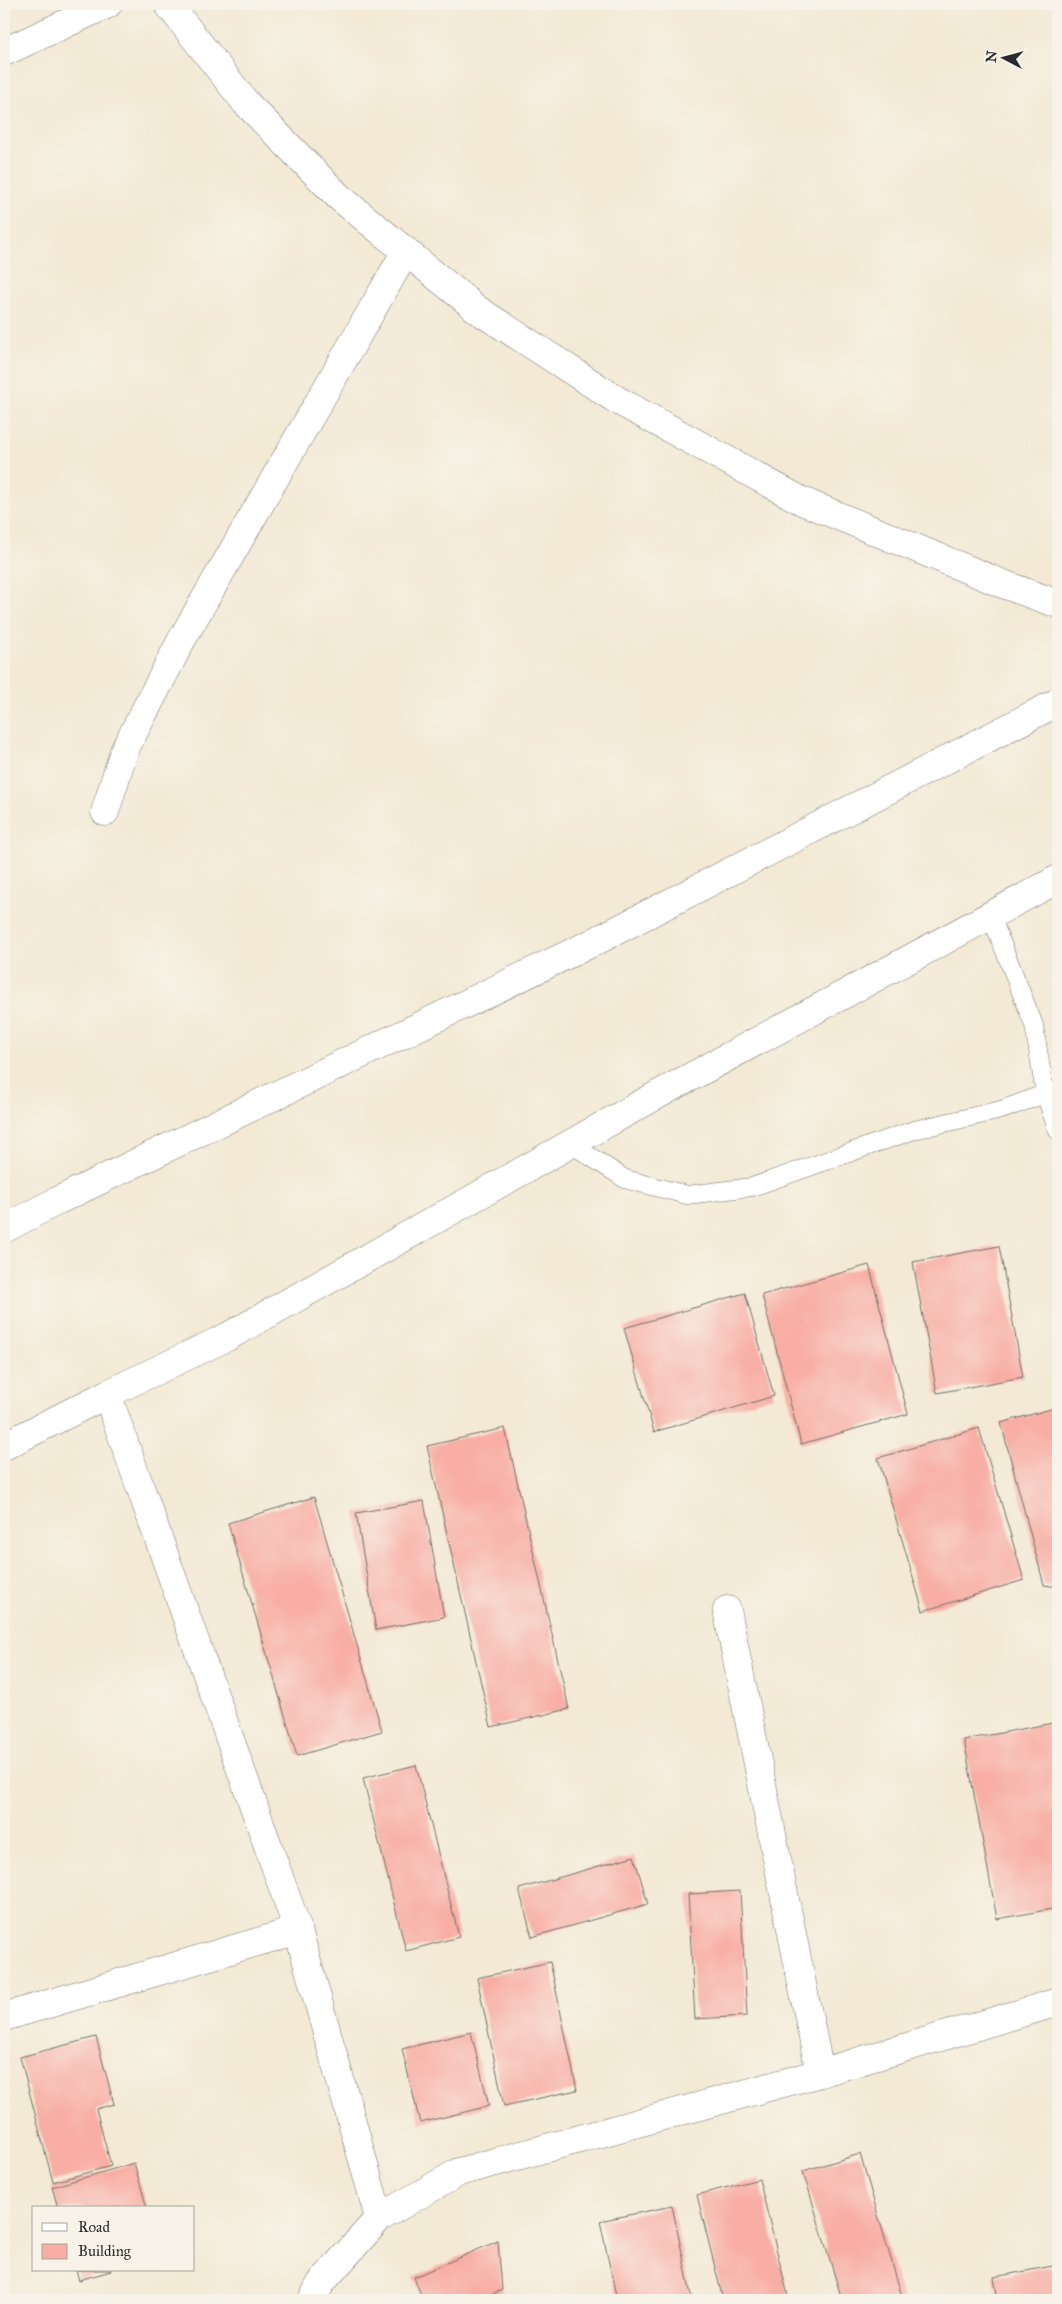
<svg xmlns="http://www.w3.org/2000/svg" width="1062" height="2304" viewBox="0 0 1062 2304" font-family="'IM FELL Great Primer',serif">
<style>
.building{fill:#f8aea5}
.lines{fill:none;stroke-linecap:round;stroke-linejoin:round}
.lane-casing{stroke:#716e66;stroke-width:19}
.street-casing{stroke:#716e66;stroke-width:29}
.secondary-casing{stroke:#716e66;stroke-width:29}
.lane{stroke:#fff;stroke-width:18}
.street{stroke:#fff;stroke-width:28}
.secondary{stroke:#fff;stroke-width:28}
</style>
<rect width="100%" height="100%" fill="#f7f3e8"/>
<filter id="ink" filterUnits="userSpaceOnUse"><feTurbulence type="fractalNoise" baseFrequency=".02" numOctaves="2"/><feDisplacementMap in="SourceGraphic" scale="10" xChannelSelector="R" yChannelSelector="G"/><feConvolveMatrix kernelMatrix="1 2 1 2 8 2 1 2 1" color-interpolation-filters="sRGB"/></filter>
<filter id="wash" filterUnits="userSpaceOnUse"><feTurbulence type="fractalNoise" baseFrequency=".0096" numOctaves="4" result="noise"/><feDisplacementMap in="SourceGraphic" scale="20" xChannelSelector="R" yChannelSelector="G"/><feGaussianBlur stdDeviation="1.12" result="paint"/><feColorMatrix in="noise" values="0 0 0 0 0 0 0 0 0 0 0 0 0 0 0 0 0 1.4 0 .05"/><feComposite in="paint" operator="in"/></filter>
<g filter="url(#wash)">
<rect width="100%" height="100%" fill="#f3e9d4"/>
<g id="blocks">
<g class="building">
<polygon points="999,1246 1023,1377 937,1393 913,1262"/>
<polygon points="869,1265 908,1414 801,1444 762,1295"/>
<polygon points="745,1293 774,1396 654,1432 624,1328"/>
<polygon points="1058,1407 1058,1587 1044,1585 1001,1423"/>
<polygon points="505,1428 569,1709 491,1727 427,1446"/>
<polygon points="979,1428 1024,1580 923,1611 878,1458"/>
<polygon points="314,1497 382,1731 297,1756 228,1523"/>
<polygon points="424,1501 444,1617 376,1630 356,1513"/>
<polygon points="1058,1722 1058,1908 997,1919 964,1740"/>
<polygon points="416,1765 459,1937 406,1951 363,1778"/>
<polygon points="634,1856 648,1904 532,1937 519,1889"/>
<polygon points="740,1891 747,2016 695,2019 688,1894"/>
<polygon points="550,1962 577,2090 504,2106 477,1978"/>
<polygon points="471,2032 489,2106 420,2123 402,2049"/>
<polygon points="96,2037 114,2104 96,2109 111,2166 53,2182 20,2057"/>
<polygon points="860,2154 903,2300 842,2300 803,2171"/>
<polygon points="134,2163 147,2208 58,2208 52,2187"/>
<polygon points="759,2179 789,2300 723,2300 697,2195"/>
<polygon points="672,2206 692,2300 617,2300 600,2221"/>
<polygon points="498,2241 502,2290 479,2300 423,2300 414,2277"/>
<polygon points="1058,2265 1058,2300 998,2300 994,2277"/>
<polygon points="76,2270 111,2270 111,2271 79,2280"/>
</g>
</g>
</g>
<g filter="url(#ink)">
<use href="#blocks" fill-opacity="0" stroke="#716e66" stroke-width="1"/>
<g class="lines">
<g class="lane-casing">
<g id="lane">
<polyline points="991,916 1034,1025 1045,1094 1058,1131"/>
<polyline points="571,1144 625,1179 687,1195 752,1187 914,1130 1001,1110 1058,1089"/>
</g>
</g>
<g class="street-casing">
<g id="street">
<polyline points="4,52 108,4"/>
<polyline points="105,812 124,751 182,639 406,251"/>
<polyline points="107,1394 298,1930 379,2218"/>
<polyline points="727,1610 820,2073"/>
<polyline points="4,2017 298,1930"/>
<polyline points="312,2300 321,2283 379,2218 459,2172 820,2073 1058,2002"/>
</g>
</g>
<g class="secondary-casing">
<g id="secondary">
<polyline points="168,4 246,103 339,197 478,310 617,400 802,501 1003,584 1058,604"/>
<polyline points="4,1229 57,1201 598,940 1058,702"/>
<polyline points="4,1446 107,1394 227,1337 659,1094 1058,879"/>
</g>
</g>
<use href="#lane" class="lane"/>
<use href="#street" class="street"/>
<use href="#secondary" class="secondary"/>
</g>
</g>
<rect width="1062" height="2304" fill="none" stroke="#f7f3e8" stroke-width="20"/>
<rect x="32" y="2206" width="162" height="65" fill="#f7f3e8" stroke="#a5a39c"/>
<rect x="42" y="2223" width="25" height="8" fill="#ffffff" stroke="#a5a39c"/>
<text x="78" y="2232" font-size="15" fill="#2b2b2b">Road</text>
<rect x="42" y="2244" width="25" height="15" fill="#f8aea5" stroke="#a5a39c"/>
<text x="78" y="2256" font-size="15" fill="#2b2b2b">Building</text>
<g transform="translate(1004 58) rotate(276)" stroke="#f7f3e8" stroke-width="4" paint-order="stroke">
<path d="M0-4L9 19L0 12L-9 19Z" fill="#2b2b2b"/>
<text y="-8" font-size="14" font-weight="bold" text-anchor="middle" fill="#2b2b2b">N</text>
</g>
</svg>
